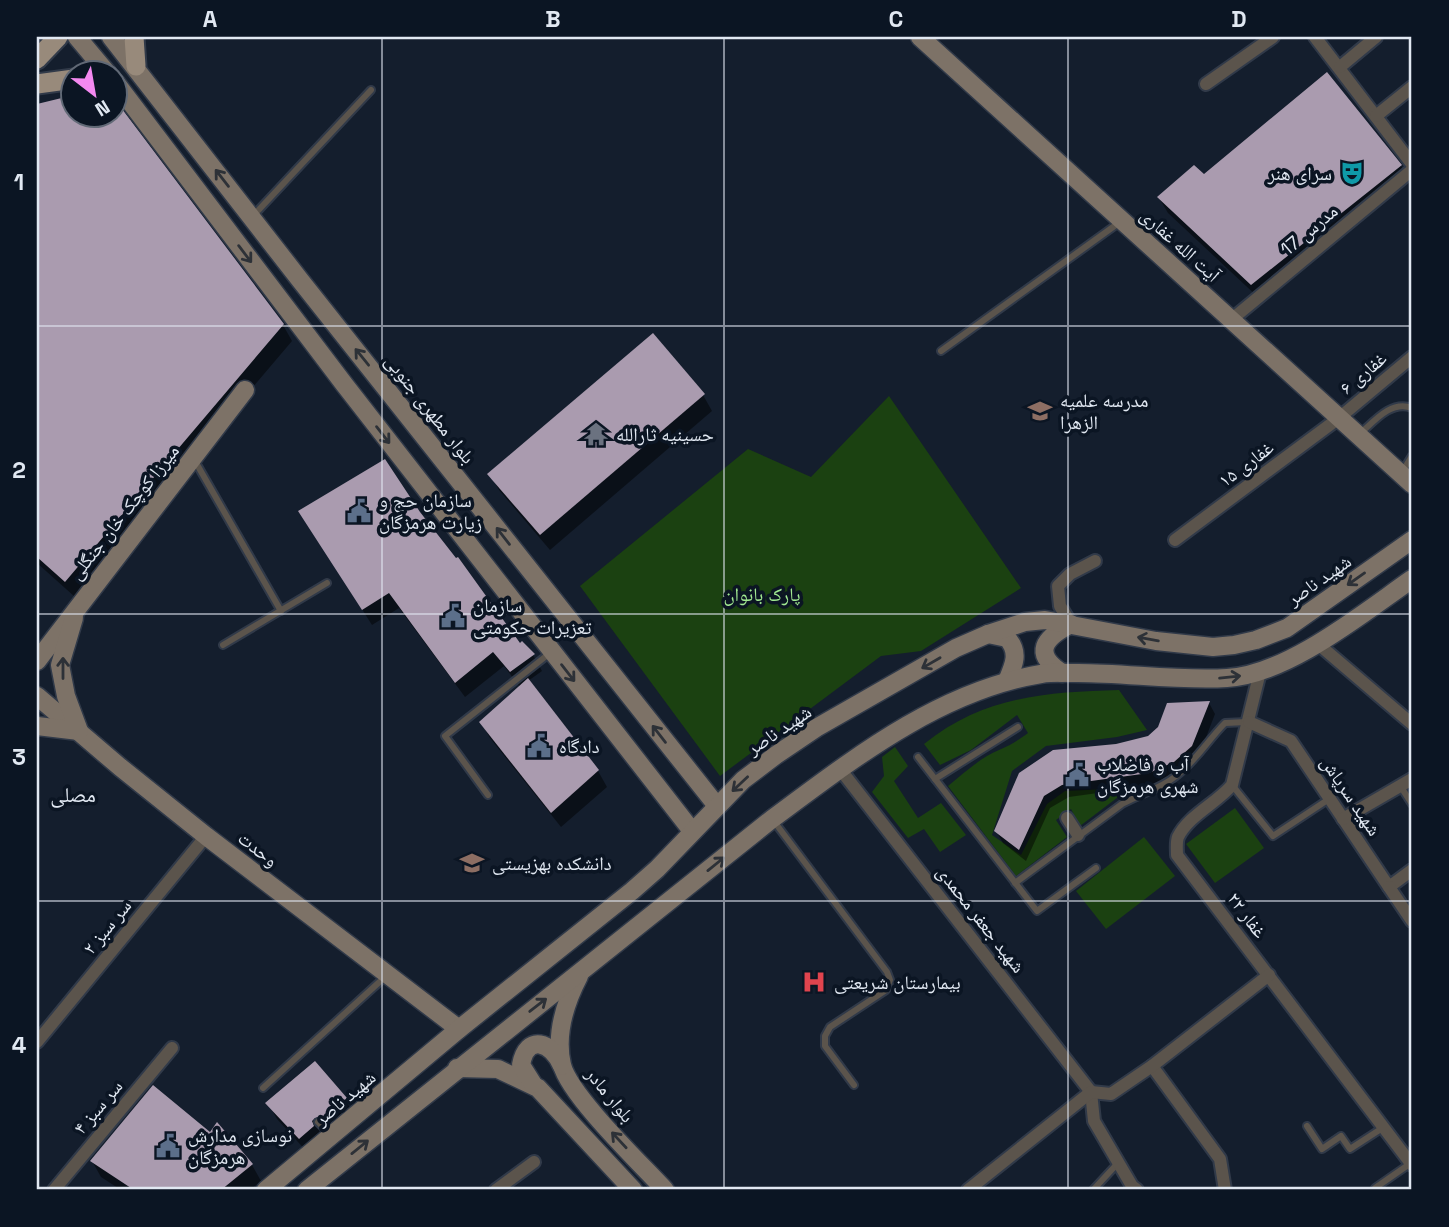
<svg xmlns="http://www.w3.org/2000/svg" width="1449" height="1227" viewBox="0 0 1449 1227" font-family="'Space Grotesk','Noto Naskh Arabic',sans-serif">
<style>
.green{fill:#1b4111}
.shadow{fill:#0007}
.building{fill:#aa9baf}
.lines{fill:none;stroke-linecap:round;stroke-linejoin:round}
.lane-casing{stroke:#313a49;stroke-width:10}
.street-casing{stroke:#313a49;stroke-width:16}
.secondary-casing{stroke:#313a49;stroke-width:21}
.primary-casing{stroke:#313a49;stroke-width:23}
.lane{stroke:#5b544c;stroke-width:6}
.street{stroke:#5b544c;stroke-width:12}
.secondary{stroke:#7d7267;stroke-width:18}
.primary{stroke:#988a7b;stroke-width:19}
.oneway{stroke:#2d3137}
.grid{fill:none;stroke:#e1e8f2;stroke-width:2;stroke-opacity:0.55}
.labels{text-anchor:middle;dominant-baseline:central;stroke-width:7;stroke-linejoin:round;paint-order:stroke}
.poi-label{font-size:19px;fill:#e1e8f2;stroke:#0b1523;text-anchor:start}
.street-label{font-size:19px;fill:#e1e8f2;stroke:#0b1523}
.park-label{font-size:19px;fill:#a1e991;stroke:#0b1523}
.neighbourhood-label{font-size:21px;fill:#e1e8f2;stroke:#0b1523}
.neatline{fill:none;stroke:#e1e8f2;stroke-width:2.5}
.grid-label{font-size:23px;text-anchor:middle;font-weight:bold;fill:#e1e8f2}
</style>
<rect width="100%" height="100%" fill="#141e2d"/>
<g class="green">
<polygon points="889,396 1021,588 921,651 881,656 720,776 580,586 748,449 811,477"/>
<path d="M1119,690L1147,730L1117,737L1046,746L1012,771L992,835L1021,855L1047,804L1065,791L1130,788L1080,826L1071,809L1056,820L1067,837L1016,876L948,786C963,774 981,757 999,750C1011,745 1017,741 1028,733L1017,715L971,750L940,765L924,744C983,696 1047,692 1119,690Z"/>
<polygon points="895,747 908,766 894,781 918,818 941,803 966,835 940,852 924,829 908,838 872,792 884,776 882,757"/>
<polygon points="1235,808 1264,848 1215,883 1186,844"/>
<polygon points="1144,837 1175,876 1106,929 1076,891"/>
</g>
<g class="shadow">
<polygon points="1327,74 1401,166 1410,182 1261,300 1168,213 1159,198 1204,176"/>
<polygon points="116,103 283,325 292,341 75,597 37,563 37,107 38,105 74,116 116,116"/>
<polygon points="703,395 712,411 550,550 499,490 490,474"/>
<polygon points="419,513 519,646 533,655 542,671 528,681 598,771 607,787 561,827 490,738 481,722 520,687 504,666 465,697 399,608 372,625 310,527"/>
<polygon points="1209,703 1215,714 1198,758 1181,773 1156,785 1069,797 1050,808 1026,861 1003,843 996,831 1020,774 1149,737"/>
<polygon points="345,1099 354,1115 309,1154 277,1119 268,1103"/>
<polygon points="217,1125 252,1165 261,1181 250,1190 121,1190 101,1177 92,1161 210,1135"/>
</g>
<g class="building">
<polygon points="1327,72 1402,165 1251,285 1157,197 1194,165 1204,174"/>
<polygon points="74,95 74,116 116,116 116,101 284,324 65,582 37,557 37,104"/>
<polygon points="653,333 705,394 540,535 487,474"/>
<polygon points="385,459 420,512 456,558 458,557 520,643 522,641 535,654 510,672 493,652 455,683 389,593 362,610 298,511"/>
<polygon points="528,678 599,770 551,813 479,722"/>
<polygon points="1210,701 1192,746 1174,762 1149,773 1062,785 1044,796 1019,850 994,831 1019,773 1053,750 1116,744 1148,736 1158,727 1167,703"/>
<polygon points="315,1061 347,1098 322,1118 315,1118 312,1121 314,1126 299,1139 265,1103"/>
<polygon points="153,1085 210,1132 217,1122 253,1164 221,1190 134,1190 90,1161"/>
</g>
<g class="lines">
<g class="lane-casing">
<g id="lane">
<polyline points="253,216 371,90"/>
<polyline points="941,351 1120,222"/>
<path d="M1361,433C1375,420 1392,400 1412,408"/>
<polyline points="195,461 281,611"/>
<polyline points="1402,472 1412,456"/>
<polyline points="223,645 327,583"/>
<polyline points="918,757 1037,911 1096,868"/>
<polyline points="935,779 1018,727"/>
<polyline points="1232,785 1273,836 1329,799"/>
<polyline points="1401,787 1412,804"/>
<polyline points="488,795 445,736 550,653"/>
<polyline points="773,820 887,972 890,980 886,990 830,1027 825,1036 825,1046 854,1085"/>
<path d="M1015,883L1122,804C1140,794 1160,789 1176,776C1196,761 1208,740 1225,723L1247,722"/>
<polyline points="263,1088 386,976"/>
<polyline points="318,1122 331,1135"/>
<polyline points="1307,1126 1322,1149 1341,1136 1350,1149 1384,1127"/>
<polyline points="1375,1188 1411,1163"/>
<polyline points="1093,1190 1118,1163"/>
</g>
</g>
<g class="street-casing">
<g id="street">
<polyline points="1315,37 1412,164"/>
<polyline points="1340,67 1376,37"/>
<polyline points="1206,84 1273,37"/>
<polyline points="1376,116 1412,87"/>
<polyline points="1231,320 1412,170"/>
<polyline points="1175,540 1339,418 1412,357"/>
<polyline points="1071,624 1060,606 1058,586 1070,574 1095,561"/>
<polyline points="1317,643 1412,724"/>
<path d="M1260,672L1232,785C1217,803 1189,815 1178,837C1176,842 1177,849 1177,855L1412,1165"/>
<polyline points="1249,722 1291,741 1389,887 1412,870"/>
<polyline points="840,769 1091,1092 1094,1121 1132,1186 1137,1190"/>
<polyline points="1067,818 1078,835"/>
<polyline points="1343,819 1412,779"/>
<polyline points="1389,887 1412,921"/>
<polyline points="37,1042 206,836"/>
<polyline points="1152,1066 1220,1159 1225,1190"/>
<polyline points="54,1190 172,1048"/>
<polyline points="496,1190 534,1162"/>
<polyline points="968,1190 1091,1092 1111,1094 1152,1066 1269,975"/>
</g>
</g>
<g class="secondary-casing">
<g id="secondary">
<polyline points="77,37 108,74"/>
<polyline points="111,37 300,280 717,806"/>
<polyline points="920,37 1412,484"/>
<polyline points="116,83 344,384 692,831"/>
<path d="M988,634L1007,638C1020,652 1014,665 1007,681"/>
<polyline points="37,661 245,390"/>
<path d="M1062,673C1032,653 1044,638 1071,624"/>
<polyline points="37,696 120,767 206,836 459,1029"/>
<polyline points="37,726 79,731 66,696 60,665 74,618"/>
<path d="M579,976C565,1003 555,1035 562,1065C570,1096 641,1164 665,1190"/>
<polyline points="457,1068 498,1069 538,1088 633,1190"/>
<path d="M533,1084L521,1065C527,1033 552,1042 562,1066"/>
<polyline points="266,1190 459,1029 632,891 657,869 743,780 776,755 816,728 956,648 988,634 1025,622 1045,620 1156,641 1213,647 1234,645 1256,640 1287,628 1412,540"/>
<path d="M307,1190L772,819C853,759 939,691 1041,674C1053,672 1066,673 1078,673C1127,673 1177,681 1227,678C1287,675 1363,613 1412,579"/>
</g>
</g>
<g class="primary-casing">
<g id="primary">
<polyline points="134,37 136,66"/>
<polyline points="37,59 58,37"/>
<polyline points="37,84 74,79"/>
</g>
</g>
<use href="#lane" class="lane"/>
<use href="#street" class="street"/>
<use href="#secondary" class="secondary"/>
<use href="#primary" class="primary"/>
</g>
<defs><path id="oneway-shaft" d="M-6 0H5M1.5-3L5.5 0L1.5 3" fill="none" stroke-width="1.6" stroke-linecap="round" stroke-linejoin="round" transform="scale(1.75)"/></defs>
<g class="oneway">
<use href="#oneway-shaft" transform="translate(222 178) rotate(-128)"/>
<use href="#oneway-shaft" transform="translate(245 254) rotate(53)"/>
<use href="#oneway-shaft" transform="translate(362 357) rotate(-129)"/>
<use href="#oneway-shaft" transform="translate(383 435) rotate(52)"/>
<use href="#oneway-shaft" transform="translate(503 536) rotate(-128)"/>
<use href="#oneway-shaft" transform="translate(1356 579) rotate(145)"/>
<use href="#oneway-shaft" transform="translate(1148 639) rotate(-170)"/>
<use href="#oneway-shaft" transform="translate(931 663) rotate(150)"/>
<use href="#oneway-shaft" transform="translate(63 668) rotate(-90)"/>
<use href="#oneway-shaft" transform="translate(568 673) rotate(52)"/>
<use href="#oneway-shaft" transform="translate(1230 677) rotate(-6)"/>
<use href="#oneway-shaft" transform="translate(659 734) rotate(-128)"/>
<use href="#oneway-shaft" transform="translate(740 784) rotate(137)"/>
<use href="#oneway-shaft" transform="translate(716 864) rotate(-39)"/>
<use href="#oneway-shaft" transform="translate(538 1005) rotate(-38)"/>
<use href="#oneway-shaft" transform="translate(619 1140) rotate(-133)"/>
<use href="#oneway-shaft" transform="translate(360 1147) rotate(-39)"/>
</g>
<path class="grid" d="M382,37V1190M724,37V1190M1068,37V1190M37,326H1412M37,614H1412M37,901H1412"/>
<defs>
<g id="theatre-bare" transform="scale(1.89)"><path d="M-5-5.5Q0-4 5-5.5V0Q5 5 0 6Q-5 5-5 0ZM-3.3-2.5H-1v1.5H-3.3ZM1-2.5H3.3v1.5H1ZM-2.8 1Q0 5.5 2.8 1Z" fill="#0f9aa8" stroke="#0b1523" stroke-width="2.5" paint-order="stroke"/></g>
<g id="university-bare" transform="scale(1.89)"><path d="M0-5L7-2L0 1L-7-2ZM-4 1L0 2.5L4 1V4Q0 6-4 4Z" fill="#8d6e63" stroke="#0b1523" stroke-width="2.5" paint-order="stroke"/></g>
<g id="temple-bare" transform="scale(1.89)"><path d="M0-6L5-2H3V0L6.5 2.5H4V6H1.5V3h-3V6H-4V2.5H-6.5L-3 0V-2H-5Z" fill="#6b7280" stroke="#0b1523" stroke-width="2.5" paint-order="stroke"/></g>
<g id="civic-bare" transform="scale(1.89)"><path d="M-.6-6.5H3V-4.5H.6V-3L4-1V1h2V6H-6V1h2V-1L-.6-3ZM-1.2 2.5V6h2.4V2.5Z" fill="#5c6f8a" stroke="#0b1523" stroke-width="2.5" paint-order="stroke"/></g>
<g id="hospital-bare" transform="scale(1.89)"><path d="M-5-5h3v3.5h4V-5h3V5h-3V1.5h-4V5h-3Z" fill="#e0444e" stroke="#0b1523" stroke-width="2.5" paint-order="stroke"/></g>
</defs>
<g fill-rule="evenodd">
<use href="#theatre-bare" x="1352" y="173"/>
<use href="#university-bare" x="1040" y="411"/>
<use href="#temple-bare" x="596" y="434"/>
<use href="#civic-bare" x="359" y="511"/>
<use href="#civic-bare" x="453" y="616"/>
<use href="#civic-bare" x="539" y="746"/>
<use href="#civic-bare" x="1077" y="775"/>
<use href="#university-bare" x="472" y="863"/>
<use href="#hospital-bare" x="814" y="982"/>
<use href="#civic-bare" x="168" y="1146"/>
</g>
<g class="labels">
<g class="poi-label">
<text x="1332" y="173" text-anchor="end">سرای هنر</text>
<text x="1060" y="400">مدرسه علمیه<tspan x="1060" dy="22">الزهرا</tspan></text>
<text x="616" y="434">حسینیه ثارالله</text>
<text x="379" y="500">سازمان حج و<tspan x="379" dy="22">زیارت هرمزگان</tspan></text>
<text x="473" y="605">سازمان<tspan x="473" dy="22">تعزیرات حکومتی</tspan></text>
<text x="559" y="746">دادگاه</text>
<text x="1097" y="764">آب و فاضلاب<tspan x="1097" dy="22">شهری هرمزگان</tspan></text>
<text x="492" y="863">دانشکده بهزیستی</text>
<text x="834" y="982">بیمارستان شریعتی</text>
<text x="188" y="1135">نوسازی مدارش<tspan x="188" dy="22">هرمزگان</tspan></text>
</g>
<g class="street-label">
<text transform="translate(1309 230) rotate(-40)">مدرس 17</text>
<text transform="translate(1180 245) rotate(42)">آیت الله غفاری</text>
<text transform="translate(1363 373) rotate(-40)">غفاری ۶</text>
<text transform="translate(430 409) rotate(52)">بلوار مطهری جنوبی</text>
<text transform="translate(1246 464) rotate(-37)">غفاری ۱۵</text>
<text transform="translate(124 512) rotate(-52)">میرزا کوچک خان جنگلی</text>
<text transform="translate(1319 580) rotate(-35)">شهید ناصر</text>
<text transform="translate(779 730) rotate(-34)">شهید ناصر</text>
<text transform="translate(1351 796) rotate(56)">شهید سرپاش</text>
<text transform="translate(258 849) rotate(38)">وحدت</text>
<text transform="translate(1247 915) rotate(53)">غفار ۲۲</text>
<text transform="translate(981 919) rotate(52)">شهید جعفر محمدی</text>
<text transform="translate(107 927) rotate(-51)">سر سبز ۲</text>
<text transform="translate(610 1095) rotate(51)">بلوار مادر</text>
<text transform="translate(345 1098) rotate(-40)">شهید ناصر</text>
<text transform="translate(98 1107) rotate(-50)">سر سبز ۴</text>
</g>
<g class="park-label">
<text x="762" y="594">پارک بانوان</text>
</g>
<g class="neighbourhood-label">
<text x="73" y="794">مصلی</text>
</g>
</g>
<rect width="1449" height="1227" fill="none" stroke="#0b1523" stroke-width="77"/>
<g transform="translate(94 94) rotate(149)"><circle r="33" fill="#0b1523" stroke="#616976" stroke-width="2"/>
<path d="M0-5L12 26L0 18L-12 26Z" fill="#f489f0"/>
<text y="-10" font-size="19" font-weight="bold" text-anchor="middle" fill="#e1e8f2">N</text>
</g>
<rect x="38" y="38" width="1372" height="1150" class="neatline"/>
<g class="grid-label">
<text x="210" y="27">A</text>
<text x="553" y="27">B</text>
<text x="896" y="27">C</text>
<text x="1239" y="27">D</text>
<text x="19" y="190">1</text>
<text x="19" y="478">2</text>
<text x="19" y="765">3</text>
<text x="19" y="1053">4</text>
</g>
</svg>
